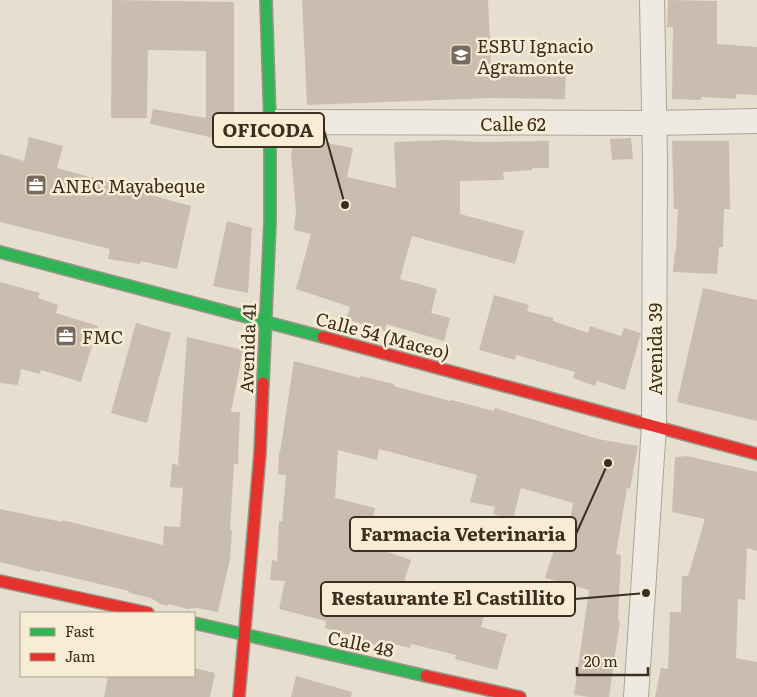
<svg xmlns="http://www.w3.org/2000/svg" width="757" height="697" viewBox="0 0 757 697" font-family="Literata,serif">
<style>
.building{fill:#cabdb0}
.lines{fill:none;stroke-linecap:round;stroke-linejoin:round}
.street-casing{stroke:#aca498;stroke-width:26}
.fast-casing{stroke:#9b9488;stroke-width:14}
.jam-casing{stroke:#9b9488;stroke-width:14}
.street{stroke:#eeeae1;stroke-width:24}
.fast{stroke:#30b455;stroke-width:11}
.jam{stroke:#e5322d;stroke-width:11}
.labels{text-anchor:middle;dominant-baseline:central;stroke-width:5;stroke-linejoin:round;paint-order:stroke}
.poi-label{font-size:18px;fill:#3b2d1f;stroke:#f7edd5;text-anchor:start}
.street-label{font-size:18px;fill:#3b2d1f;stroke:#f7edd5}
.leader{fill:none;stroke:#3b2d1f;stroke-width:2}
.callout-dot{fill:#3b2d1f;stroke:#f7edd5;stroke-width:2}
.callout{fill:#f7edd5;stroke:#3b2d1f;stroke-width:2}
.callout-label{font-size:19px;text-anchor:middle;font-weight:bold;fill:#3b2d1f}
</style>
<rect width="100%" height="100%" fill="#e6dfcf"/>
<g class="building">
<polygon points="112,0 234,2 234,121 232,142 150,124 153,109 206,118 206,51 148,50 147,118 111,118"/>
<polygon points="302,0 488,0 491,65 566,65 565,99 491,98 307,105"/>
<polygon points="668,0 717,1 717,44 757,47 757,95 736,94 736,99 701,97 701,100 672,99 673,27 667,27"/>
<polygon points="29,137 63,146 57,168 123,186 124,183 155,193 154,196 191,206 177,269 141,261 140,264 108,259 110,249 0,222 0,154 24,161"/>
<polygon points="294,137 353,148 347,177 396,188 394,142 446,140 481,142 549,141 549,168 532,168 532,170 503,172 504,180 460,181 460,214 524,231 515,264 412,236 400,279 437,289 431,313 450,318 444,341 386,324 385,331 346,319 350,307 296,289 311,234 294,230 296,212 291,155"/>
<polygon points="631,138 633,159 612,160 610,139"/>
<polygon points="672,141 729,141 730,209 724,209 723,247 719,247 717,274 673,272 675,251 676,251 678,209 674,209"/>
<polygon points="227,221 252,228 248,293 213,286"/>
<polygon points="0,282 40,293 38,298 58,305 56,313 98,326 81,382 41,370 40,374 21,369 18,385 0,383"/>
<polygon points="703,288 757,300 757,421 677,402"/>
<polygon points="494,295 529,305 527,311 553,318 553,321 588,333 590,326 621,336 624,328 641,333 625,390 597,381 595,386 573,378 575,372 516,355 515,360 479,350"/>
<polygon points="136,323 171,333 147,423 111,413"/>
<polygon points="187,337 243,350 231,412 240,412 238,464 234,464 230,530 232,530 230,559 218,612 197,608 188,609 168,604 167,606 160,604 151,598 129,593 129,591 40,570 40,572 0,562 0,509 62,522 62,520 163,545 164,526 180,527 183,488 170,487 172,464 178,465"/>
<polygon points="294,361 360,378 361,376 394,384 394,386 450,401 451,400 494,411 495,408 598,439 638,446 630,489 627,488 616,554 621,555 618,621 620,621 609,697 589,697 574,695 589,590 545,578 558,537 567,539 573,503 521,488 513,519 493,514 495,507 470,502 477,475 379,449 377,460 338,450 335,498 375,508 367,545 411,560 403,585 442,595 442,598 486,609 481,627 507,634 497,670 455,659 456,655 411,644 410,648 386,642 384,647 356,640 357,637 325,628 326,621 279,609 285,581 270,580 272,560 277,561 279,521 282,521 286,475 278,474 279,452 280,452"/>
<polygon points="687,456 757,472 757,551 747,548 745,600 738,599 736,658 757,662 757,697 655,697 661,668 668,669 670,612 681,612 682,576 688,576 705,519 672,512 675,457"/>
<polygon points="194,668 215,673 210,697 104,697 108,676 194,676"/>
<polygon points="296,676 352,692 351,697 291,697"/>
</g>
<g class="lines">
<g class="street-casing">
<g id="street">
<polyline points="270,122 654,123 757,121"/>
<polyline points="636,697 654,426 655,161 652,0"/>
</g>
</g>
<g class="fast-casing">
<g id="fast">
<polyline points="0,252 323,337"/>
<polyline points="263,383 270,222 270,122 266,0"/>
<polyline points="194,623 426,676"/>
</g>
</g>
<g class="jam-casing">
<g id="jam">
<polyline points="323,337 757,454"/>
<polyline points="0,581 148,613"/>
<polyline points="426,676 520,697"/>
<polyline points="239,697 260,453 263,383"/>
</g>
</g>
<use href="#street" class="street"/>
<use href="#fast" class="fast"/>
<use href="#jam" class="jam"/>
</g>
<defs>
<g id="school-square" transform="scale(1.125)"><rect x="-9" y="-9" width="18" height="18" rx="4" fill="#776b5d" stroke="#f7edd5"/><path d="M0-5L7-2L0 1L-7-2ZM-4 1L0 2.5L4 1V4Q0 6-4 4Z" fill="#fff"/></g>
<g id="office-square" transform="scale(1.125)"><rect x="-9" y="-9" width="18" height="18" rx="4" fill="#776b5d" stroke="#f7edd5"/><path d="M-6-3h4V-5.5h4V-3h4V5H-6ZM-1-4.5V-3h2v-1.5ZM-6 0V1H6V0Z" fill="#fff"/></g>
</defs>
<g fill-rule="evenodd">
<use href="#school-square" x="461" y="55"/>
<use href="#office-square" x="36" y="185"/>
<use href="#office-square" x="66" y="336"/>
</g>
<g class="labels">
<g class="poi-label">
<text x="477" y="45">ESBU Ignacio<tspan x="477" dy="21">Agramonte</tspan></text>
<text x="52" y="185">ANEC Mayabeque</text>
<text x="82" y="336">FMC</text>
</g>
<g class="street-label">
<text x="513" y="123">Calle 62</text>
<text transform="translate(383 335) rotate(15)">Calle 54 (Maceo)</text>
<text transform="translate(247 348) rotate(-88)">Avenida 41</text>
<text transform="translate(654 349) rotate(-90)">Avenida 39</text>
<text transform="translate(361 643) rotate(12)">Calle 48</text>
</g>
</g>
<path class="leader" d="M345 205L324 130M608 463L576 534M646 593L575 599"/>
<g class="callout-dot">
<circle cx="345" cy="205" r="5"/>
<circle cx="608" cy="463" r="5"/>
<circle cx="646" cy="593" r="5"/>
</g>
<g class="callout">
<rect x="213" y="113" width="111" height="34" rx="5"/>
<rect x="350" y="517" width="226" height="34" rx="5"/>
<rect x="321" y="582" width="254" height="34" rx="5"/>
</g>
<g class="callout-label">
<text x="268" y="137">OFICODA</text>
<text x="463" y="541">Farmacia Veterinaria</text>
<text x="448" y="605">Restaurante El Castillito</text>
</g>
<rect x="20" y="612" width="175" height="65" fill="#f7edd5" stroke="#aca08c"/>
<rect x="30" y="628" width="25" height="8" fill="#30b455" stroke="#aca08c"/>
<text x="65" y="637" font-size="15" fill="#3b2d1f">Fast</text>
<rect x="30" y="653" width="25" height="8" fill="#e5322d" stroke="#aca08c"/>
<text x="65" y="662" font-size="15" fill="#3b2d1f">Jam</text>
<path d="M577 667v8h71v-8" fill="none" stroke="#3b2d1f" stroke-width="2.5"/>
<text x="584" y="667" font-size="15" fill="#3b2d1f" stroke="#f7edd5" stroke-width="4" paint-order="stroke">20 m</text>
</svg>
